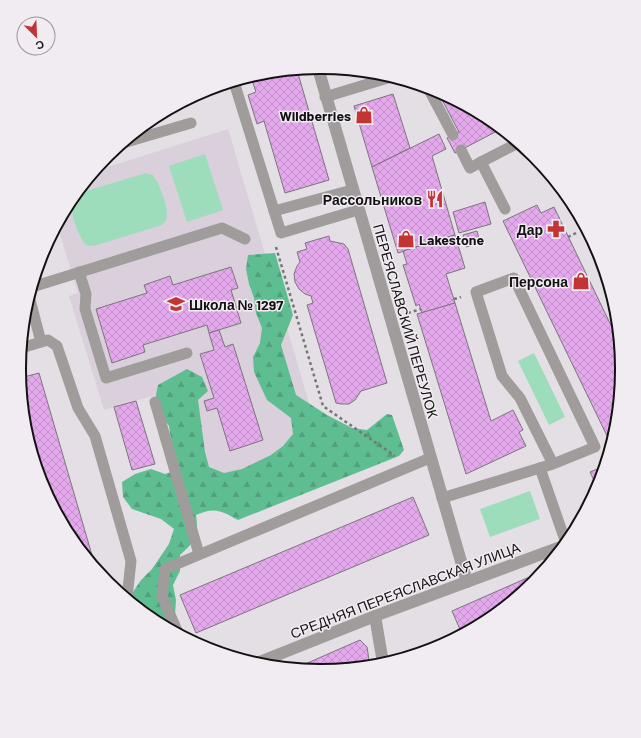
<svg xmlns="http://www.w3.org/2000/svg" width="641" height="738" viewBox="0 0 641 738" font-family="Barlow,sans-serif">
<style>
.built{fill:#d9d0db}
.forest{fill:url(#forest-firs)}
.green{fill:#9dddbc}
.building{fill:url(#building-cross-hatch);stroke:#7a767a}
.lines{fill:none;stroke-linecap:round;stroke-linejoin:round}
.path{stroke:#787578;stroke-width:2.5;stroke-dasharray:3 3;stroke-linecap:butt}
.service{stroke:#9f9c9b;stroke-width:11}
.minor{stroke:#9f9c9b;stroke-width:12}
.labels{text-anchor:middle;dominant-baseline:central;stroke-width:3;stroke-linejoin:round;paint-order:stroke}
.poi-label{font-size:14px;font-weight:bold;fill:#131113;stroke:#f0ecf1;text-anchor:end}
.street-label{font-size:14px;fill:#131113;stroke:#f0ecf1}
.rim{fill:none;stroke:#131113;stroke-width:2}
</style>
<defs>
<pattern id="forest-firs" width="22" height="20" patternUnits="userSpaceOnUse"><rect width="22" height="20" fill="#5ebe91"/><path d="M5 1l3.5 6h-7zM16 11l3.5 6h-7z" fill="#51a27c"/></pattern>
<pattern id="building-cross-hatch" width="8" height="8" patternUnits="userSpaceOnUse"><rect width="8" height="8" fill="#e4a8ec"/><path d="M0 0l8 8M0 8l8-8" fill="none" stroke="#c390ca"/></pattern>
</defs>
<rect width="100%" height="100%" fill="#e3dfe4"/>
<polygon class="built" points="228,129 323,450 197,487 169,391 104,410 69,296 78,293 57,225 70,201 95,171"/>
<path class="forest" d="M275,253L293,315L281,345L296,395L327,415L352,428L367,430L387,414L392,415L404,450L399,456L238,520C220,510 215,507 196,515C199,537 196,540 180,555V571L173,585L176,600L175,615L170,629L153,620L132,602L133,592L141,580L152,569L169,544L174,529L161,519L132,509L123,497L122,482L135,474L151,469L165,474L180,469L171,440L169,426L160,413L155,400L158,385L187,369L202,377L208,391L198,400L205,452L209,467L224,473L242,469L271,455L283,446L293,434L291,418L267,400L254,372L253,357L260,343L262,328L256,313L254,298L249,284L246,269L248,255Z"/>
<g class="green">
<polygon points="205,154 223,210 187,222 169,166"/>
<path d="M146,173L153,175C159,183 171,211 166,220C165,222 163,223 162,225L94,246L86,245C77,234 71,215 71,201L76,194Z"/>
<polygon points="534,353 565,417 549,425 518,361"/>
<polygon points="530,491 540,519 490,537 480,509"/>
</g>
<g class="building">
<polygon points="297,70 329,180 285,193 264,121 257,124 248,95 256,92 251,77 262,73"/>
<polygon points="438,92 488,118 501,129 455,153 447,138 459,132"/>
<polygon points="393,94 410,148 372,167 354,106"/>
<polygon points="439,134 446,149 432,156 455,235 398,253 372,167"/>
<polygon points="485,202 491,224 459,233 453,212"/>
<polygon points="537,205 541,213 554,207 619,342 622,369 616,428 611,444 503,221"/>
<polygon points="477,231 480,243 466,247 463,235"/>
<polygon points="455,235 465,268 446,274 455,303 422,313 419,304 416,306 403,265 407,264 403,251"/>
<polygon points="329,236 330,241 344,244 348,249 387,383 361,391 355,400 349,404 341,404 336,403 307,305 313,303 311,296 305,294 299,289 295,282 294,274 297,266 300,262 297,252 307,249 305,243"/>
<polygon points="231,267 238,288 231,290 241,323 209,333 207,325 143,345 145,352 112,363 96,309 147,293 144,285 170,276 173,285"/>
<polygon points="455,303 491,421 513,410 523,430 519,432 526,446 466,474 417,314"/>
<polygon points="219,330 225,347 233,344 263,440 230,451 217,408 207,411 204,401 214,398 200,354 214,350 209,333"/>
<polygon points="39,373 96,569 70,536 42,484 25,428 20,378"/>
<polygon points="136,401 155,464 132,470 114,407"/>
<polygon points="605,466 599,485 597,487 590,472"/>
<polygon points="413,497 429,535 196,633 180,595"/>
<polygon points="527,578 537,578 488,620 462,634 452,611"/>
<polygon points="360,640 367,647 370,666 320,670 296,668"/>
</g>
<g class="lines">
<g class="path">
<polyline points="568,237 576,233"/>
<polyline points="276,247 323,406 395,456"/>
<polyline points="454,299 461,297"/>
<polyline points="408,313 421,309"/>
</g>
<g class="service">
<polyline points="234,82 281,233 358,210"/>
<polyline points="428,88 453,135"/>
<polyline points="325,97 391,77"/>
<polyline points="123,143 191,123"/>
<polyline points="461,150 470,168 481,162"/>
<polyline points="505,209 481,162 518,143"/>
<polyline points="274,211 352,190"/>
<polyline points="79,272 86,294 85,309 106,378 187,353"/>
<polyline points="32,287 222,228 245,239"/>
<polyline points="29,296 41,342"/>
<polyline points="21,348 48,340 57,346 78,408 95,436 131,561 127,598"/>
<polyline points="155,402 199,554"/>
<polyline points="540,468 566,543"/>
<polyline points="442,498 553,464 520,398 502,376 476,292 514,278 595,447 553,464"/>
<polyline points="178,633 162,596 165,569 430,458"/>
</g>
<g class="minor">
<polyline points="318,68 467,582"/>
<polyline points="375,616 383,663"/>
<polyline points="257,663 375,616 563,546"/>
</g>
</g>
<defs>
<g id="shop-bare" transform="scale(1.38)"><path d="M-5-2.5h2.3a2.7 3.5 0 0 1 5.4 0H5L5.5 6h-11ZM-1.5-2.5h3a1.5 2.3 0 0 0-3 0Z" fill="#c33435" stroke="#f0ecf1" stroke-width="2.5" paint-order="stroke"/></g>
<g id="restaurant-bare" transform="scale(1.38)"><path d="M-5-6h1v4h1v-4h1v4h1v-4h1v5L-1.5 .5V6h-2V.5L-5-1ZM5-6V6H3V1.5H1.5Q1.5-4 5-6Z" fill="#c33435" stroke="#f0ecf1" stroke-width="2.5" paint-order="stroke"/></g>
<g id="pharmacy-bare" transform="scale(1.38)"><path d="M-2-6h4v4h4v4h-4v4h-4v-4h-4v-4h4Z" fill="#c33435" stroke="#f0ecf1" stroke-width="2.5" paint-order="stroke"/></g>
<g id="school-bare" transform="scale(1.38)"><path d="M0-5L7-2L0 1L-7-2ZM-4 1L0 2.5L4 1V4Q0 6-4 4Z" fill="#c33435" stroke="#f0ecf1" stroke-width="2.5" paint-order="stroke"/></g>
</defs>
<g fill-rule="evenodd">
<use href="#shop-bare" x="364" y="115"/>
<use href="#restaurant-bare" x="435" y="199"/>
<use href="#pharmacy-bare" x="556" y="229"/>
<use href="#shop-bare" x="406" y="239"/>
<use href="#shop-bare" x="581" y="281"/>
<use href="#school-bare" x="176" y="304"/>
</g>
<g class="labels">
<g class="poi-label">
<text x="351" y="115">Wildberries</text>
<text x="422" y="199">Рассольников</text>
<text x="543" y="229">Дар</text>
<text x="419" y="239" text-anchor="start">Lakestone</text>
<text x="568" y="281">Персона</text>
<text x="189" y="304" text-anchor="start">Школа № 1297</text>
</g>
<g class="street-label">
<text transform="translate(406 321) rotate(74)">ПЕРЕЯСЛАВСКИЙ ПЕРЕУЛОК</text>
<text transform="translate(405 590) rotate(-21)">СРЕДНЯЯ ПЕРЕЯСЛАВСКАЯ УЛИЦА</text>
</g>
</g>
<path d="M0 0H641V738H0ZM320 74H321A294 294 0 0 1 615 368V370A294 294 0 0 1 321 664H320A294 294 0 0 1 26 370V368A294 294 0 0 1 320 74Z" fill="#f0ecf1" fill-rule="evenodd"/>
<path class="rim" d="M320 74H321A294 294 0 0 1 615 368V370A294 294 0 0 1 321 664H320A294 294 0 0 1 26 370V368A294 294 0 0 1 320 74Z"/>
<g transform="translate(36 36) rotate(156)"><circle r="19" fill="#f0ecf1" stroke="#989498"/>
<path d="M0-3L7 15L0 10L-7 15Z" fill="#c33435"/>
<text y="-6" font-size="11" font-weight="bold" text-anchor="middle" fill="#131113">С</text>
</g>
</svg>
